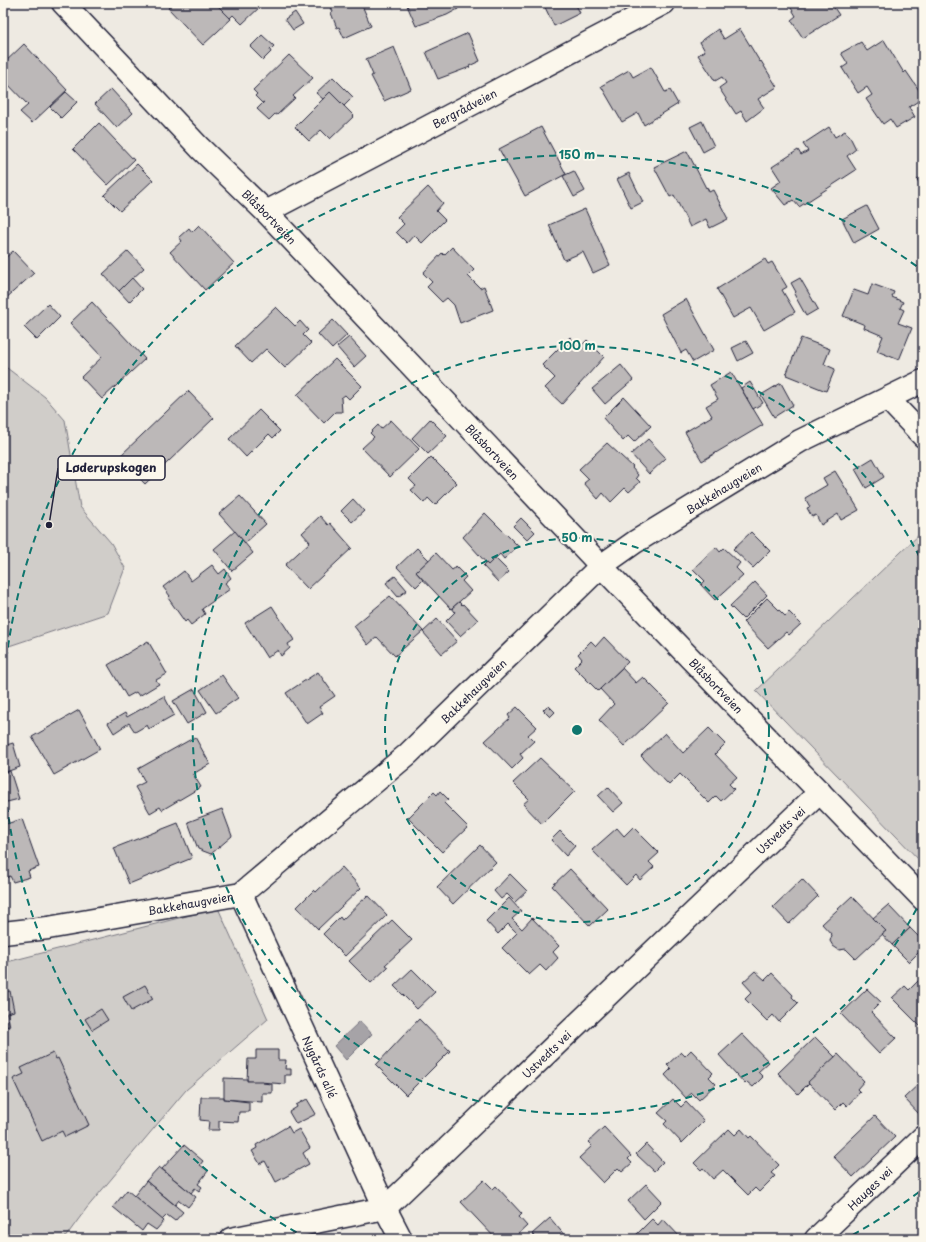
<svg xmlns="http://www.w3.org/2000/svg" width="926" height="1242" viewBox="0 0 926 1242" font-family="'Playpen Sans',sans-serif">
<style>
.green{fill:#d0cdc9;stroke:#797882}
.water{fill:#a6a3a7;stroke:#716f7c}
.building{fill:#bcb8b8;stroke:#22223b}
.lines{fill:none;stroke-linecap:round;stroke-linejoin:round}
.street-casing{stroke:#22223b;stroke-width:25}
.street{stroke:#fbf7ec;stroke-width:22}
.ring{fill:none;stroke:#0f766e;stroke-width:2;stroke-dasharray:7 5}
.labels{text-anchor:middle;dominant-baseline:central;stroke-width:4;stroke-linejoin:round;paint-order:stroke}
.street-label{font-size:11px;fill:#22223b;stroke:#fbf7ec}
.centre{fill:#0f766e;stroke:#fbf7ec;stroke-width:2}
.ring-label{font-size:12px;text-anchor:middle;font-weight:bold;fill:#0f766e;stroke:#fbf7ec;stroke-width:4;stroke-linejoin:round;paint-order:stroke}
.leader{fill:none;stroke:#22223b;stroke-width:1.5}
.callout-dot{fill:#22223b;stroke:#fbf7ec;stroke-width:1.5}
.callout{fill:#fbf7ec;stroke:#22223b;stroke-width:1.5}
.callout-label{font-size:12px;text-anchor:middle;font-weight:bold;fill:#22223b}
</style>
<rect width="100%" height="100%" fill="#eeeae2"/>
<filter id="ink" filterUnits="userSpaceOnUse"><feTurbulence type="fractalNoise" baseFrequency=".025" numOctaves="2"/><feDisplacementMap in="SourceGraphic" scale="8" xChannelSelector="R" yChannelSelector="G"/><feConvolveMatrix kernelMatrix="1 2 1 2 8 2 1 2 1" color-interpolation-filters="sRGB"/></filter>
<g filter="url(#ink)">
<g class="green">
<polygon points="3,365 45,397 65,420 80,507 111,543 125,568 108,613 3,648"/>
<polygon points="923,531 923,864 756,691"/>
<polygon points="218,908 268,1019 186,1090 86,1209 64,1239 3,1239 3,963"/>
</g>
<polygon class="water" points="360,1021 372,1034 346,1060 334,1046"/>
<g class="building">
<polygon points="174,3 216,3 231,19 203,45 168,8"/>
<polygon points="219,3 260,3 262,5 242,24 233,15 230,18 217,5"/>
<polygon points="329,3 361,3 371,26 344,38 339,27 337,28 331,13 333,12"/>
<polygon points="406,3 456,3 458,9 447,15 416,26"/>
<polygon points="543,3 575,3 580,13 554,26"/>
<polygon points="788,3 831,3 839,15 803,38 791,20 796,16"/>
<polygon points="295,12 303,24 293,30 285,19"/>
<polygon points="718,29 724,39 740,29 760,62 761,61 777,87 758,99 764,108 747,121 741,111 736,114 719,88 726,83 722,77 715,81 698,55 705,51 700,42"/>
<polygon points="468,33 480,61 469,66 470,67 438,79 426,52"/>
<polygon points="262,35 274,46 270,50 271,52 263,60 250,47"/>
<polygon points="884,40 904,73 906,71 923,96 923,98 909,107 915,117 896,128 890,119 883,124 866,99 872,95 867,87 858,93 842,68 848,64 841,53 861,42 867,51"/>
<polygon points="24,44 67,90 32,123 20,112 28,105 3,79 3,64"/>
<polygon points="394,47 411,89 384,101 371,76 373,75 366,59"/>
<polygon points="289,55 313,78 293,96 295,98 277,115 275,114 269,120 257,109 264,102 262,103 255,96 257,94 253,90"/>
<polygon points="651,67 665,92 670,90 678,104 644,125 638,113 622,122 601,86 629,70 633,77"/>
<polygon points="333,77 353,97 344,106 330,92 323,99 316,93"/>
<polygon points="111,89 133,113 117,128 95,104"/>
<polygon points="66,92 77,102 61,118 50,107"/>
<polygon points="330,92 354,116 330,139 321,130 309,141 295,127"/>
<polygon points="702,121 714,146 703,152 690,127"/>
<polygon points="99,123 134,160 108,185 73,149"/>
<polygon points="541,127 566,174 525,196 499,149"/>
<polygon points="829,127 835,137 845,131 850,137 856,149 847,156 856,170 799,207 793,200 785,205 771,188 781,181 772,167 798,150 801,155 808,151 803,144"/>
<polygon points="687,151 706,188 707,187 709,192 713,190 728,219 710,228 706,219 690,227 674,195 670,197 654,167"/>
<polygon points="137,164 153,180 120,211 104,195"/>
<polygon points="574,171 585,191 574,197 563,176"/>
<polygon points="629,173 643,202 631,208 617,179"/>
<polygon points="923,174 923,187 917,180"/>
<polygon points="428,187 443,203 436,211 445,220 422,243 414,235 407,243 396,232 404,224 397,217"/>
<polygon points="867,206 879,229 854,243 842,219"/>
<polygon points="585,209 610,265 593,273 583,252 564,260 549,225"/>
<polygon points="199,225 234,263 205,290 170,252 182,241 179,237 189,228 192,232"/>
<polygon points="452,247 474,270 468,276 480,288 484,286 493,310 460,323 454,305 447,298 442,302 427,287 432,282 423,273 442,253 444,255"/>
<polygon points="13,251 34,273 3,301 3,260"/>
<polygon points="128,251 144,268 119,291 103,274"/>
<polygon points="765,259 768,264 772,262 787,287 782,290 795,312 764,330 751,308 733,318 717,289"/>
<polygon points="132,278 142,289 129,302 119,291"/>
<polygon points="800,278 818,309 806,316 794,294 796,292 791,283"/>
<polygon points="872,284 894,292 892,297 903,302 900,308 904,310 898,323 912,328 899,360 877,351 883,336 864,328 865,325 843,316 854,290 868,295"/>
<polygon points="686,299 714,350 693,362 686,350 681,353 661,314"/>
<polygon points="92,302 145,359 102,399 81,377 102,357 70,323"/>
<polygon points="48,304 60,317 37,340 24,327"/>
<polygon points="276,307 295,326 300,321 308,330 303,335 311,343 285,368 266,349 251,363 235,346"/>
<polygon points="333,320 347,335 332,349 318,334"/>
<polygon points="349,337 366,356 354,367 337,347"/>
<polygon points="570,337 580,347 587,340 604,357 562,404 545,388 555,378 542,365"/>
<polygon points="801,338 830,349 824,364 835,369 826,391 786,375"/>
<polygon points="746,341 753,353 738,361 732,348"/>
<polygon points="335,359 362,386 349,399 345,395 341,398 342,412 335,412 324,423 297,395"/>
<polygon points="621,365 633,380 605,404 592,389"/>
<polygon points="731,372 763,425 702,461 685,432 712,416 706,406 718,399 710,385"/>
<polygon points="750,382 763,403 753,409 741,388"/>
<polygon points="781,383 793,405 774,417 761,395"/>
<polygon points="188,391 214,418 145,484 119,457"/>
<polygon points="624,397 651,426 634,442 628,436 623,441 603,418"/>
<polygon points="259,410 280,431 273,438 269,434 246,457 229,439"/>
<polygon points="430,419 447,436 428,454 412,438"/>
<polygon points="391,420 419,449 390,477 362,448 374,437 370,433 378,425 381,429"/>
<polygon points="648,439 666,458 649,474 631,454"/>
<polygon points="607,443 633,467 632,468 638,475 636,478 640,482 629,492 625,488 611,502 603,493 598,499 584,483 589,479 579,469"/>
<polygon points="431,457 457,483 435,505 428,498 424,503 411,490 416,486 409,479"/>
<polygon points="873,458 884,477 866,488 855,469"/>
<polygon points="835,471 859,510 841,520 838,514 821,525 816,515 812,517 807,508 810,507 805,498 827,485 823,478"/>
<polygon points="240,496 266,524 245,543 219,514"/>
<polygon points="353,499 364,511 352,522 341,511"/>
<polygon points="485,513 518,546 504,559 500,554 488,565 463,537"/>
<polygon points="320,516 328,525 330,523 352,548 308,589 285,565 310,542 302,533"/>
<polygon points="521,518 535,532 527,540 513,526"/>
<polygon points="235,531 253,553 232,571 214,549"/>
<polygon points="751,532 770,551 753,568 733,549"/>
<polygon points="716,547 720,552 724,548 740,563 736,568 743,575 715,600 701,585 705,581 693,569"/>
<polygon points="417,548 429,560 416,572 423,580 416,587 397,567"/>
<polygon points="436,553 452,570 456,567 466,577 462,581 471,591 451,609 416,572"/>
<polygon points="495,558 509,572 498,582 483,566 486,563 488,565"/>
<polygon points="212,565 219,574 225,569 231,578 225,583 230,589 202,609 205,614 191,625 187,620 185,622 168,598 170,596 163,587 184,571 191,581"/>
<polygon points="395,576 407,590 398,597 386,583"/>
<polygon points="755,582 767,595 743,619 730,606"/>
<polygon points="390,596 423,631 395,656 377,637 368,645 354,626"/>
<polygon points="767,598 785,616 789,612 801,624 789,635 786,632 768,648 743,622"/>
<polygon points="459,602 462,605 463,604 478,620 460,636 446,621 455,612 452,608"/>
<polygon points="272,606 294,640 288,644 290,648 281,656 278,650 267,658 245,623"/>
<polygon points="437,619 457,641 442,654 423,632"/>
<polygon points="604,637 628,662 598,691 574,667 582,659 578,654 591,641 596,646"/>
<polygon points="148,641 167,674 156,680 159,684 139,696 136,692 127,697 108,665"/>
<polygon points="622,668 636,683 643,677 669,703 624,746 599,720 614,704 600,689"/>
<polygon points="318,672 335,696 319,707 323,713 307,724 286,693"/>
<polygon points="222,675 238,698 216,713 200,690"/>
<polygon points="194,689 207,712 187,724 173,701"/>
<polygon points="164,696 174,715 149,729 147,725 135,732 129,723 114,733 108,723 125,713 127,717"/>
<polygon points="548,705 555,712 550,717 543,710"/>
<polygon points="517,707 537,727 528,735 534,741 520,754 523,758 512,769 485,741 510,718 508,715"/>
<polygon points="79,710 100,749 54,775 32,737"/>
<polygon points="709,728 725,744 715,754 737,777 729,784 734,789 721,801 716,796 709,803 680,774 669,785 641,756 665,733 683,753"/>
<polygon points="195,737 210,764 193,774 201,787 162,810 160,807 150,813 135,787 145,782 138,769"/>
<polygon points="13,743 20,767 3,773 3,746"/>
<polygon points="540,758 575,791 542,824 523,804 529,799 513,783"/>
<polygon points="10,771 19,799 3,803 3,773"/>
<polygon points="608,787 623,803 613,812 598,796"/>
<polygon points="440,791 448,799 444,803 468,827 442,852 408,818 434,792 437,795"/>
<polygon points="222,809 232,836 211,854 198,849 188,822"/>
<polygon points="22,819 39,867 28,871 30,877 13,882 10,876 3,879 3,825"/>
<polygon points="178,823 192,858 129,884 114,848"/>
<polygon points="633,827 659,853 649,862 654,867 640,880 636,875 626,885 592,850 617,828 624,836"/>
<polygon points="560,831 575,846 566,856 551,840"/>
<polygon points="480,845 496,862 453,904 437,887"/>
<polygon points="342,867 361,888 318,929 297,907 314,890 316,892"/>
<polygon points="570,869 608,909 590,926 552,886"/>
<polygon points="510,874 527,891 515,902 507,894 501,899 494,891"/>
<polygon points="802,879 818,896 789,924 773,907"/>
<polygon points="368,895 387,915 345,956 323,934 340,917 342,920"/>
<polygon points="852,896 886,931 856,959 846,949 839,950 833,946 830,941 832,935 822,924"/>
<polygon points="509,898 521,911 512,919 522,929 532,918 559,946 553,952 558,958 546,971 540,965 529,975 502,948 517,933 508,924 498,934 486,921"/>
<polygon points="888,905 910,928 892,945 882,934 886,931 873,918"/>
<polygon points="392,920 412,940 385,965 388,967 371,983 349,961"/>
<polygon points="910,928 923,941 923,948 909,962 892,945"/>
<polygon points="412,969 435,992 417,1009 394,986"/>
<polygon points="755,971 765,980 772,973 793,995 792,997 798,1003 779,1022 773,1015 767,1021 745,999 752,992 743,982"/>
<polygon points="923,976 923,1025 921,1027 892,998 905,986 909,990"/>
<polygon points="145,985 153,999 131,1011 123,997"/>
<polygon points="867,989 881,1002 871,1012 896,1038 879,1054 841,1014"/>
<polygon points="10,991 14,1011 7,1013 10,1026 3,1027 3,992"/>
<polygon points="101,1009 108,1020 92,1030 85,1019"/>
<polygon points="419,1019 450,1051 406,1095 376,1065"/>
<polygon points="742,1034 769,1062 758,1072 763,1077 753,1087 747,1082 745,1084 719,1055"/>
<polygon points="815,1037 835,1057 798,1094 778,1073"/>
<polygon points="256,1050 278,1050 278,1060 286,1060 285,1069 291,1069 291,1075 285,1075 285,1084 247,1081 248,1059 256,1059"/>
<polygon points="691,1050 713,1073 709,1077 716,1084 699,1100 692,1093 686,1098 665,1075 671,1069 667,1065 681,1052 685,1056"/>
<polygon points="53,1053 56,1059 58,1058 89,1125 65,1137 62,1131 42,1141 13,1079 24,1074 21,1068"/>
<polygon points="838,1054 864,1081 857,1089 860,1092 847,1106 843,1102 835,1110 808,1082"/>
<polygon points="224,1078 247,1079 247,1081 262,1081 262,1083 272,1084 272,1093 262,1093 262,1102 224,1099"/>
<polygon points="923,1080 923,1112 920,1115 904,1098"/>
<polygon points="201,1097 224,1097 224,1099 249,1102 249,1112 239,1112 238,1122 219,1121 219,1130 208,1130 209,1121 200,1120"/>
<polygon points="307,1099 316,1114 296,1124 289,1112 297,1107 296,1105"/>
<polygon points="673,1099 681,1107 686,1102 704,1121 682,1143 664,1124 667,1121 658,1113"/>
<polygon points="875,1116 895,1137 853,1177 833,1156"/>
<polygon points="288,1126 292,1133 299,1129 310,1148 303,1153 309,1164 276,1182 265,1161 260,1164 252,1151 257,1148 256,1145"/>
<polygon points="604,1127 631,1156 628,1159 632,1163 622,1172 618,1168 603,1183 579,1158 592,1146 588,1142"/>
<polygon points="729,1129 735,1135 741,1129 749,1138 751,1136 779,1165 771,1173 775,1176 759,1192 755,1188 748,1195 723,1170 713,1179 703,1168 701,1170 694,1163"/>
<polygon points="646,1144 663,1162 654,1171 636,1154"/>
<polygon points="184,1145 203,1161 200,1165 208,1171 198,1184 202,1187 199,1191 195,1188 191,1193 162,1169"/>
<polygon points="159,1167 196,1197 188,1207 179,1200 175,1205 146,1181"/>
<polygon points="484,1180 493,1189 496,1186 522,1214 519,1217 527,1226 513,1239 496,1239 461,1202"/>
<polygon points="146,1181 183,1212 175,1221 167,1215 162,1220 134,1196"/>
<polygon points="646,1184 662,1201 644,1219 628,1201"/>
<polygon points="127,1190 164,1221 156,1230 147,1224 142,1231 113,1207"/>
<polygon points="550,1218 566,1237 564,1239 537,1239 532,1234"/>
<polygon points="652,1219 658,1225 663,1219 682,1239 636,1239 634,1237"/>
</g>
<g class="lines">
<g class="street-casing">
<g id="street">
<path id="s1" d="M63,3L200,148L266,212L601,566L923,899"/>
<path id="s2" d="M266,212L664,3"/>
<polyline points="888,399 923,436"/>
<path id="s3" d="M241,894L385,1208L401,1239"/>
<path id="s4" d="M3,933L48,928L241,894L408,754L601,566L635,542L800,441L923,381"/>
<path id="s5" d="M231,1239L385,1208L820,792"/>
<path id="s6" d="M816,1239L923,1137"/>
</g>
</g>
<use href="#street" class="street"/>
</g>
</g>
<g class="ring">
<circle cx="577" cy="730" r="192"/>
<path d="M922 898A384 384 0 1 1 922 562"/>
<path d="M919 1192A575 575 0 0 1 847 1238M307 1238A575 575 0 0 1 3 765M3 695A575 575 0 0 1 919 268"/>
</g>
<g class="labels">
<g class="street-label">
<text stroke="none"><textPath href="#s2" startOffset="224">Bergrådveien</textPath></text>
<text stroke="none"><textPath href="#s1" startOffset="297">Blåsbortveien</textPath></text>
<text stroke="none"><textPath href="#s1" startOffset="621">Blåsbortveien</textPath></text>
<text stroke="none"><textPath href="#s4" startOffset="874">Bakkehaugveien</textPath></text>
<text stroke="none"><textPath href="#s1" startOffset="945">Blåsbortveien</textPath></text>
<text stroke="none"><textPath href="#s4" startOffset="550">Bakkehaugveien</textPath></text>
<text stroke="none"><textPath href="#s5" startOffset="704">Ustvedts vei</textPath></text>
<text stroke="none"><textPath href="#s4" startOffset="190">Bakkehaugveien</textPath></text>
<text stroke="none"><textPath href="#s5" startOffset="380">Ustvedts vei</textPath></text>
<text stroke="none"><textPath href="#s3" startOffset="190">Nygårds allé</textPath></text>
<text stroke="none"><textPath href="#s6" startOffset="74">Hauges vei</textPath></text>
</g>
</g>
<circle cx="577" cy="730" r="6" class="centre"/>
<g class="ring-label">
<text x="577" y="159">150 m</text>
<text x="577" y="350">100 m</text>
<text x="577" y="542">50 m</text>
</g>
<path class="leader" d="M49 525L58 468"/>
<circle class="callout-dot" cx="49" cy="525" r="4"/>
<rect class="callout" x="58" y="456" width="107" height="24" rx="4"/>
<g class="callout-label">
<text x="111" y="472">Løderupskogen</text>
</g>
<rect width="926" height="1242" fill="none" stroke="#fbf7ec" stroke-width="16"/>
<rect x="8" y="8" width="910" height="1226" fill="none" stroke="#22223b" stroke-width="1.5" filter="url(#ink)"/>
</svg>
